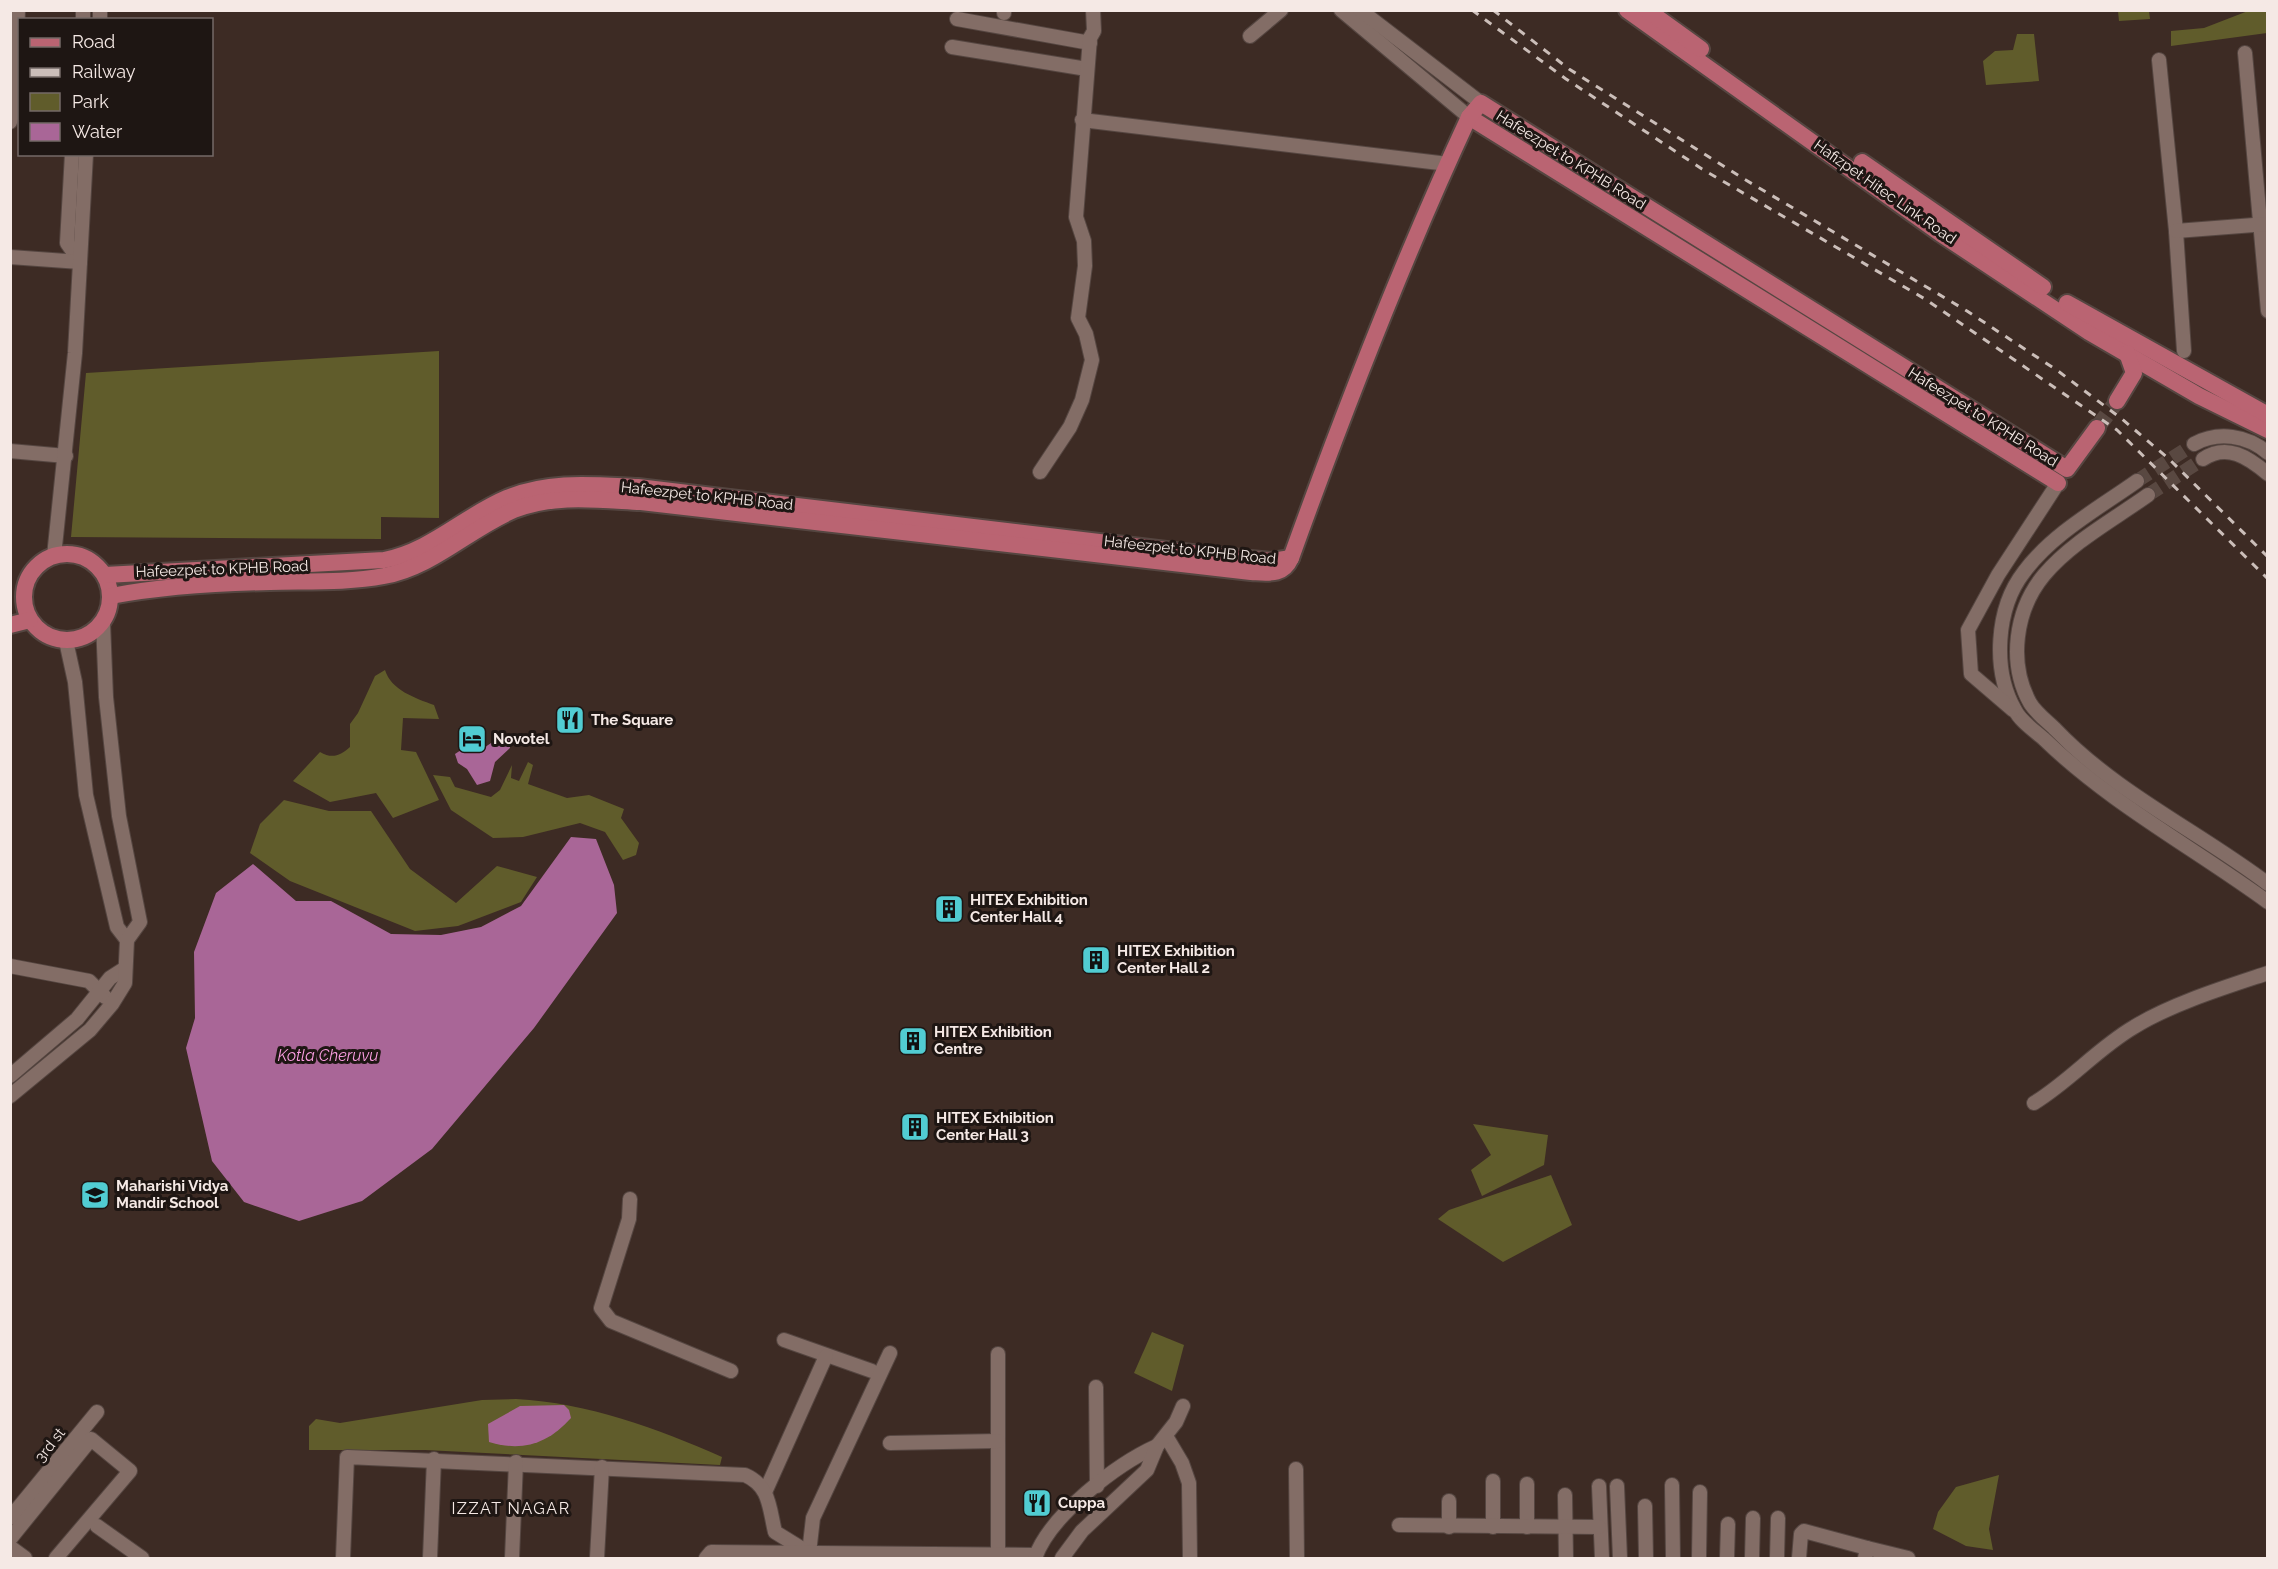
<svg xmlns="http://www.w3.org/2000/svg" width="2278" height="1569" viewBox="0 0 2278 1569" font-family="Raleway,sans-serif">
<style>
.green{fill:#605c2b}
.water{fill:#a96697}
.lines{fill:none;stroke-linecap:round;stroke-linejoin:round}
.minor-tunnel{stroke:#594841;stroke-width:14;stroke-dasharray:14 7;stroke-linecap:butt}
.major-tunnel{stroke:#594841;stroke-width:16;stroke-dasharray:16 8;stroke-linecap:butt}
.minor-casing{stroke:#554641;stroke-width:16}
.major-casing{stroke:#554641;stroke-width:20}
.minor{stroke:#836d66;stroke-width:14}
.major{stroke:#ba6472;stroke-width:16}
.rail{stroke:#cbbeb9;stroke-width:3;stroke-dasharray:8 8;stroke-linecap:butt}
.labels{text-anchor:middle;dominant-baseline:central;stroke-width:6;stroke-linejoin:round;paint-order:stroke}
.street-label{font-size:15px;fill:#f5e9e5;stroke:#1e1613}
.poi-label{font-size:15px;font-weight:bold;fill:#f5e9e5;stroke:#1e1613;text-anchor:start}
.water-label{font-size:16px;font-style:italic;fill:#fb9ee2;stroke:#1e1613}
.neighbourhood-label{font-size:16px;letter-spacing:1.5px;fill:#f5e9e5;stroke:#1e1613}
</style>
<rect width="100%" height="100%" fill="#3d2b24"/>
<g class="green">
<polygon points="2118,11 2149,11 2150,19 2119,21"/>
<polygon points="2248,11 2267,11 2267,33 2171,46 2171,31 2204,28"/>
<polygon points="2017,34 2034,34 2039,81 1986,85 1983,61 1995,51 2013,50"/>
<polygon points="439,351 439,518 381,517 381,539 71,537 86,373"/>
<path d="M385,670C391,690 415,698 434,705L439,719L403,718L401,750L416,752L439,800L393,818L376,793L330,802L293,781L320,752C332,759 340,756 350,747V724L358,713L375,676Z"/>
<polygon points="528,762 533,765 528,784 567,798 589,795 624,809 621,818 639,843 636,855 623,860 605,832 580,823 523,837 493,838 451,810 433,775 450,777 455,787 491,797 500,790 512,765 511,778 519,781"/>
<polygon points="284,800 329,811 371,811 410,869 456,903 497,866 537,877 521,902 458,926 415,931 290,881 250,853 260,824"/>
<polygon points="1473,1124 1548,1135 1544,1165 1482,1196 1471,1170 1491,1155"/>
<polygon points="1551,1175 1572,1225 1503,1262 1438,1219 1449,1210"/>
<polygon points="1152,1332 1184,1345 1172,1391 1134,1373"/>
<path d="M516,1399C589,1403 656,1428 722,1457L720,1465L425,1450H309V1426L316,1419L340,1423L482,1400Z"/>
<polygon points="1999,1475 1989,1529 1993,1550 1966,1546 1933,1529 1938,1512 1956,1487"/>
</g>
<g class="water">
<path d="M503,735L509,738L510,748L495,762L490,781L477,785L467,769L458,763L455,754L461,750C477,758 490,742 503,735Z"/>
<polygon points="571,837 596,839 614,885 617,913 534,1028 432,1149 362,1201 299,1221 244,1202 212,1161 186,1048 195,1018 194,952 216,893 253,864 296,901 331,901 391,934 441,935 481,927 521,906"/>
<path d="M564,1405L569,1410L571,1418C548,1444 522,1452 489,1442L488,1424L520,1406Z"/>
</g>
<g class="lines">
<g class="minor-tunnel">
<polyline points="2137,481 2194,444"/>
<polyline points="2148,495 2203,459"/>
</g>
<polyline class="major-tunnel" points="2097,428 2117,401"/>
<g class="minor-casing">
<g id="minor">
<polyline points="1341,10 1469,117"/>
<polyline points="1360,10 1481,103"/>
<polyline points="1004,13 1004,10"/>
<polyline points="957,19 1090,43"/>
<polyline points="83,20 83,10"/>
<polyline points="100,20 100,10"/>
<polyline points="1250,36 1281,10"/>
<polyline points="952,47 1087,69"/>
<polyline points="2245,53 2268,311"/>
<polyline points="2159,60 2176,231 2184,351"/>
<polyline points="1082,120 1448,164"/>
<polyline points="10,122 15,102 18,10"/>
<polyline points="72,154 67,243 80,262"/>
<polyline points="2176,231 2267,224"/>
<polyline points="10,257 80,262"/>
<path d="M2194,444C2218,431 2247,435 2268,453"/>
<polyline points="10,451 66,456"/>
<path d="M2203,459C2227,443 2248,457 2268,474"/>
<polyline points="1040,472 1070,427 1082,400 1092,360 1086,334 1078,318 1085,266 1084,241 1076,217 1090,38 1094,31 1093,10"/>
<path d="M2137,481C2099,508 2052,534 2024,572C1996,608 1992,670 2015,710C2020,721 2035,731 2044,739C2110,803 2194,848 2268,902"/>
<path d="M2148,495C2113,520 2072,542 2044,575C2015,610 2008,663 2030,703C2036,713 2047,721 2055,729C2116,793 2198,831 2268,884"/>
<polyline points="54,556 75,353 86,154"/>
<polyline points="66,641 75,682 86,795 117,927 127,940"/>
<polyline points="2013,710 1971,674 1968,630 1998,575 2058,483"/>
<polyline points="10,966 89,981 105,997"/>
<polyline points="10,1076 77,1019 110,978 124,969"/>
<polyline points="10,1096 90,1030 112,1004 125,983 127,940 140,922 119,816 106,697 103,622"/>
<path d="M2034,1103C2070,1081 2098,1048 2134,1027C2171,1004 2226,987 2268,973"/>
<polyline points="630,1199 629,1219 601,1308 611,1321 731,1371"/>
<polyline points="784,1340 872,1371"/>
<polyline points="998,1354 998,1555"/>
<polyline points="1096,1387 1097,1486"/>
<polyline points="1166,1436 1182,1463 1189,1483 1190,1558"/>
<polyline points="890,1443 998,1441"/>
<polyline points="1296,1469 1297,1558"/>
<polyline points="1493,1481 1493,1527"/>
<polyline points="1527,1484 1527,1527"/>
<polyline points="1672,1485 1673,1558"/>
<polyline points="1599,1486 1602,1558"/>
<polyline points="1617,1486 1620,1558"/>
<polyline points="766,1490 826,1356"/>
<polyline points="1565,1495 1566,1558"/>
<polyline points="1449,1501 1449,1527"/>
<polyline points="1645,1506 1646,1558"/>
<polyline points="10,1518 97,1412"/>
<polyline points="1399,1525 1599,1527"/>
<polyline points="97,1526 142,1558"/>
<polyline points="10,1539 91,1439 130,1471 56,1558"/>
<polyline points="10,1547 25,1558"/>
<polyline points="809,1553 813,1518 890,1353"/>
<path d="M343,1558L347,1457L745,1475C770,1486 769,1507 775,1532L809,1553"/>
<polyline points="430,1558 434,1459"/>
<polyline points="512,1558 516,1462"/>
<polyline points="597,1558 602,1467"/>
<polyline points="706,1558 711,1552 1036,1555"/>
<path d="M1035,1558C1050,1515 1117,1464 1157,1446"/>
<polyline points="1062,1558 1082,1531 1147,1470 1157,1446 1176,1422 1183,1406"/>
<polyline points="1699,1558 1700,1492"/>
<polyline points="1727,1558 1728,1524"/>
<polyline points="1752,1558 1753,1518"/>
<polyline points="1777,1558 1778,1518"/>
<polyline points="1799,1558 1801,1534 1804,1531 1867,1548"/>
<polyline points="1865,1558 1867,1548 1908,1558"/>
</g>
</g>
<g class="major-casing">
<g id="major">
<polyline points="1627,10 1941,234 2089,332 2199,396 2268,430"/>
<polyline points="1647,10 1701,49"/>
<polyline points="1469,117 2058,483"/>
<polyline points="1862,162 2043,287"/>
<polyline points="2067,303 2268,415"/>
<polyline points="2117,401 2134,373 2127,353"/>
<circle cx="67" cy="597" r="43"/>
<path d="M105,575L384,560C431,551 464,516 507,498C549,480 594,485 638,487L1200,554L1272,561L1291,558"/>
<path d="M111,596C164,586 216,583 270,582C307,581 347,583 384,576C433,567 469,529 514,510C554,494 599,500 641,502L1251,572C1269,573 1283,576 1291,558C1345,408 1402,261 1469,117L1481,103L2067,469L2097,428"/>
<polyline points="10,625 30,620"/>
</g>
</g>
<use href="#minor" class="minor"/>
<use href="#major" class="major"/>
<g class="rail">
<polyline points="1472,10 1566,79 1702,169 1925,299 2117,430 2268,579"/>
<polyline points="1493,10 1569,69 1744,179 1967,311 2058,371 2122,419 2169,459 2268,557"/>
</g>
</g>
<defs>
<g id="restaurant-square" transform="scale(1.5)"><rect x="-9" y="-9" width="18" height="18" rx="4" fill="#51ccd2" stroke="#1e1613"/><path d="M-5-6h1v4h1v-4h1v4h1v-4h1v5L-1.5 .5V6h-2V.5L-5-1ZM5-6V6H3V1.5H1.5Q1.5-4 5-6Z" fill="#111"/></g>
<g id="hotel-square" transform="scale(1.5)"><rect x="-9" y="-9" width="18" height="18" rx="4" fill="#51ccd2" stroke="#1e1613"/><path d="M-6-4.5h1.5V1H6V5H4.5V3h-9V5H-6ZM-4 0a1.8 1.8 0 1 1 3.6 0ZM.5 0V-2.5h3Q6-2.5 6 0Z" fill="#111"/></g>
<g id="building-square" transform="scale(1.5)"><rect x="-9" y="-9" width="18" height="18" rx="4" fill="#51ccd2" stroke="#1e1613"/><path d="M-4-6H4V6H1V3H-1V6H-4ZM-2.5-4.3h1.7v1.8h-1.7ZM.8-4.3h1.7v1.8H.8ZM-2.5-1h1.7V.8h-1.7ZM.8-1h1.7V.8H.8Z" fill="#111"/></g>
<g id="school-square" transform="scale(1.5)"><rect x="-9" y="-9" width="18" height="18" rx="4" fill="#51ccd2" stroke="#1e1613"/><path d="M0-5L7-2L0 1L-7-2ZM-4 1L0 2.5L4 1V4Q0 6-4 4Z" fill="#111"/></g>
</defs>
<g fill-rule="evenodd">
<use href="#restaurant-square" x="570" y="720"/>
<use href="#hotel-square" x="472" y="739"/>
<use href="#building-square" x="949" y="909"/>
<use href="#building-square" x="1096" y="960"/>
<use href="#building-square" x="913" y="1041"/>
<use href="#building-square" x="915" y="1127"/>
<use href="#school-square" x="95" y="1195"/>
<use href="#restaurant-square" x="1037" y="1503"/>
</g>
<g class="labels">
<g class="street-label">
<text transform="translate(1571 160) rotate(32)">Hafeezpet to KPHB Road</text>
<text transform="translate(1885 192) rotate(35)">Hafizpet Hitec Link Road</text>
<text transform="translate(1983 417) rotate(32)">Hafeezpet to KPHB Road</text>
<text transform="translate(707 496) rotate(6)">Hafeezpet to KPHB Road</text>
<text transform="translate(1190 550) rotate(6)">Hafeezpet to KPHB Road</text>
<text transform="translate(222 569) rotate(-2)">Hafeezpet to KPHB Road</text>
<text transform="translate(50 1445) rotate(-52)">3rd st</text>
</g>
<g class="poi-label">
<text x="591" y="720">The Square</text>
<text x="493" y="739">Novotel</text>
<text x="970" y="900">HITEX Exhibition<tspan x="970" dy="17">Center Hall 4</tspan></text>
<text x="1117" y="951">HITEX Exhibition<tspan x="1117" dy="17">Center Hall 2</tspan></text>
<text x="934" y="1032">HITEX Exhibition<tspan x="934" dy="17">Centre</tspan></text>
<text x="936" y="1118">HITEX Exhibition<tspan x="936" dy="17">Center Hall 3</tspan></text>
<text x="116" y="1186">Maharishi Vidya<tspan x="116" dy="17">Mandir School</tspan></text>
<text x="1058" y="1503">Cuppa</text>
</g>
<g class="water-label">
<text x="328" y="1055">Kotla Cheruvu</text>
</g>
<g class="neighbourhood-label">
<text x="511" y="1508">IZZAT NAGAR</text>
</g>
</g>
<rect width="2278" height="1569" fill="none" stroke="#f5e9e5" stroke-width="24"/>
<rect x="18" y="18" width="195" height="138" fill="#1e1613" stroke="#746a67" stroke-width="1.5"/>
<rect x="30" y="38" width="30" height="9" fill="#ba6472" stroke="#746a67" stroke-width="1.5"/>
<text x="72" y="48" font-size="18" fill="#f5e9e5">Road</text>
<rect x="30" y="68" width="30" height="9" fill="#cbbeb9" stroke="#746a67" stroke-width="1.5"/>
<text x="72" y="78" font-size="18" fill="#f5e9e5">Railway</text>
<rect x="30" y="93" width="30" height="18" fill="#605c2b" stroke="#746a67" stroke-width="1.5"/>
<text x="72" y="108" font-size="18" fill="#f5e9e5">Park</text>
<rect x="30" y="123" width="30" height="18" fill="#a96697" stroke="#746a67" stroke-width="1.5"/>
<text x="72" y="138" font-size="18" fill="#f5e9e5">Water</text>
</svg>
